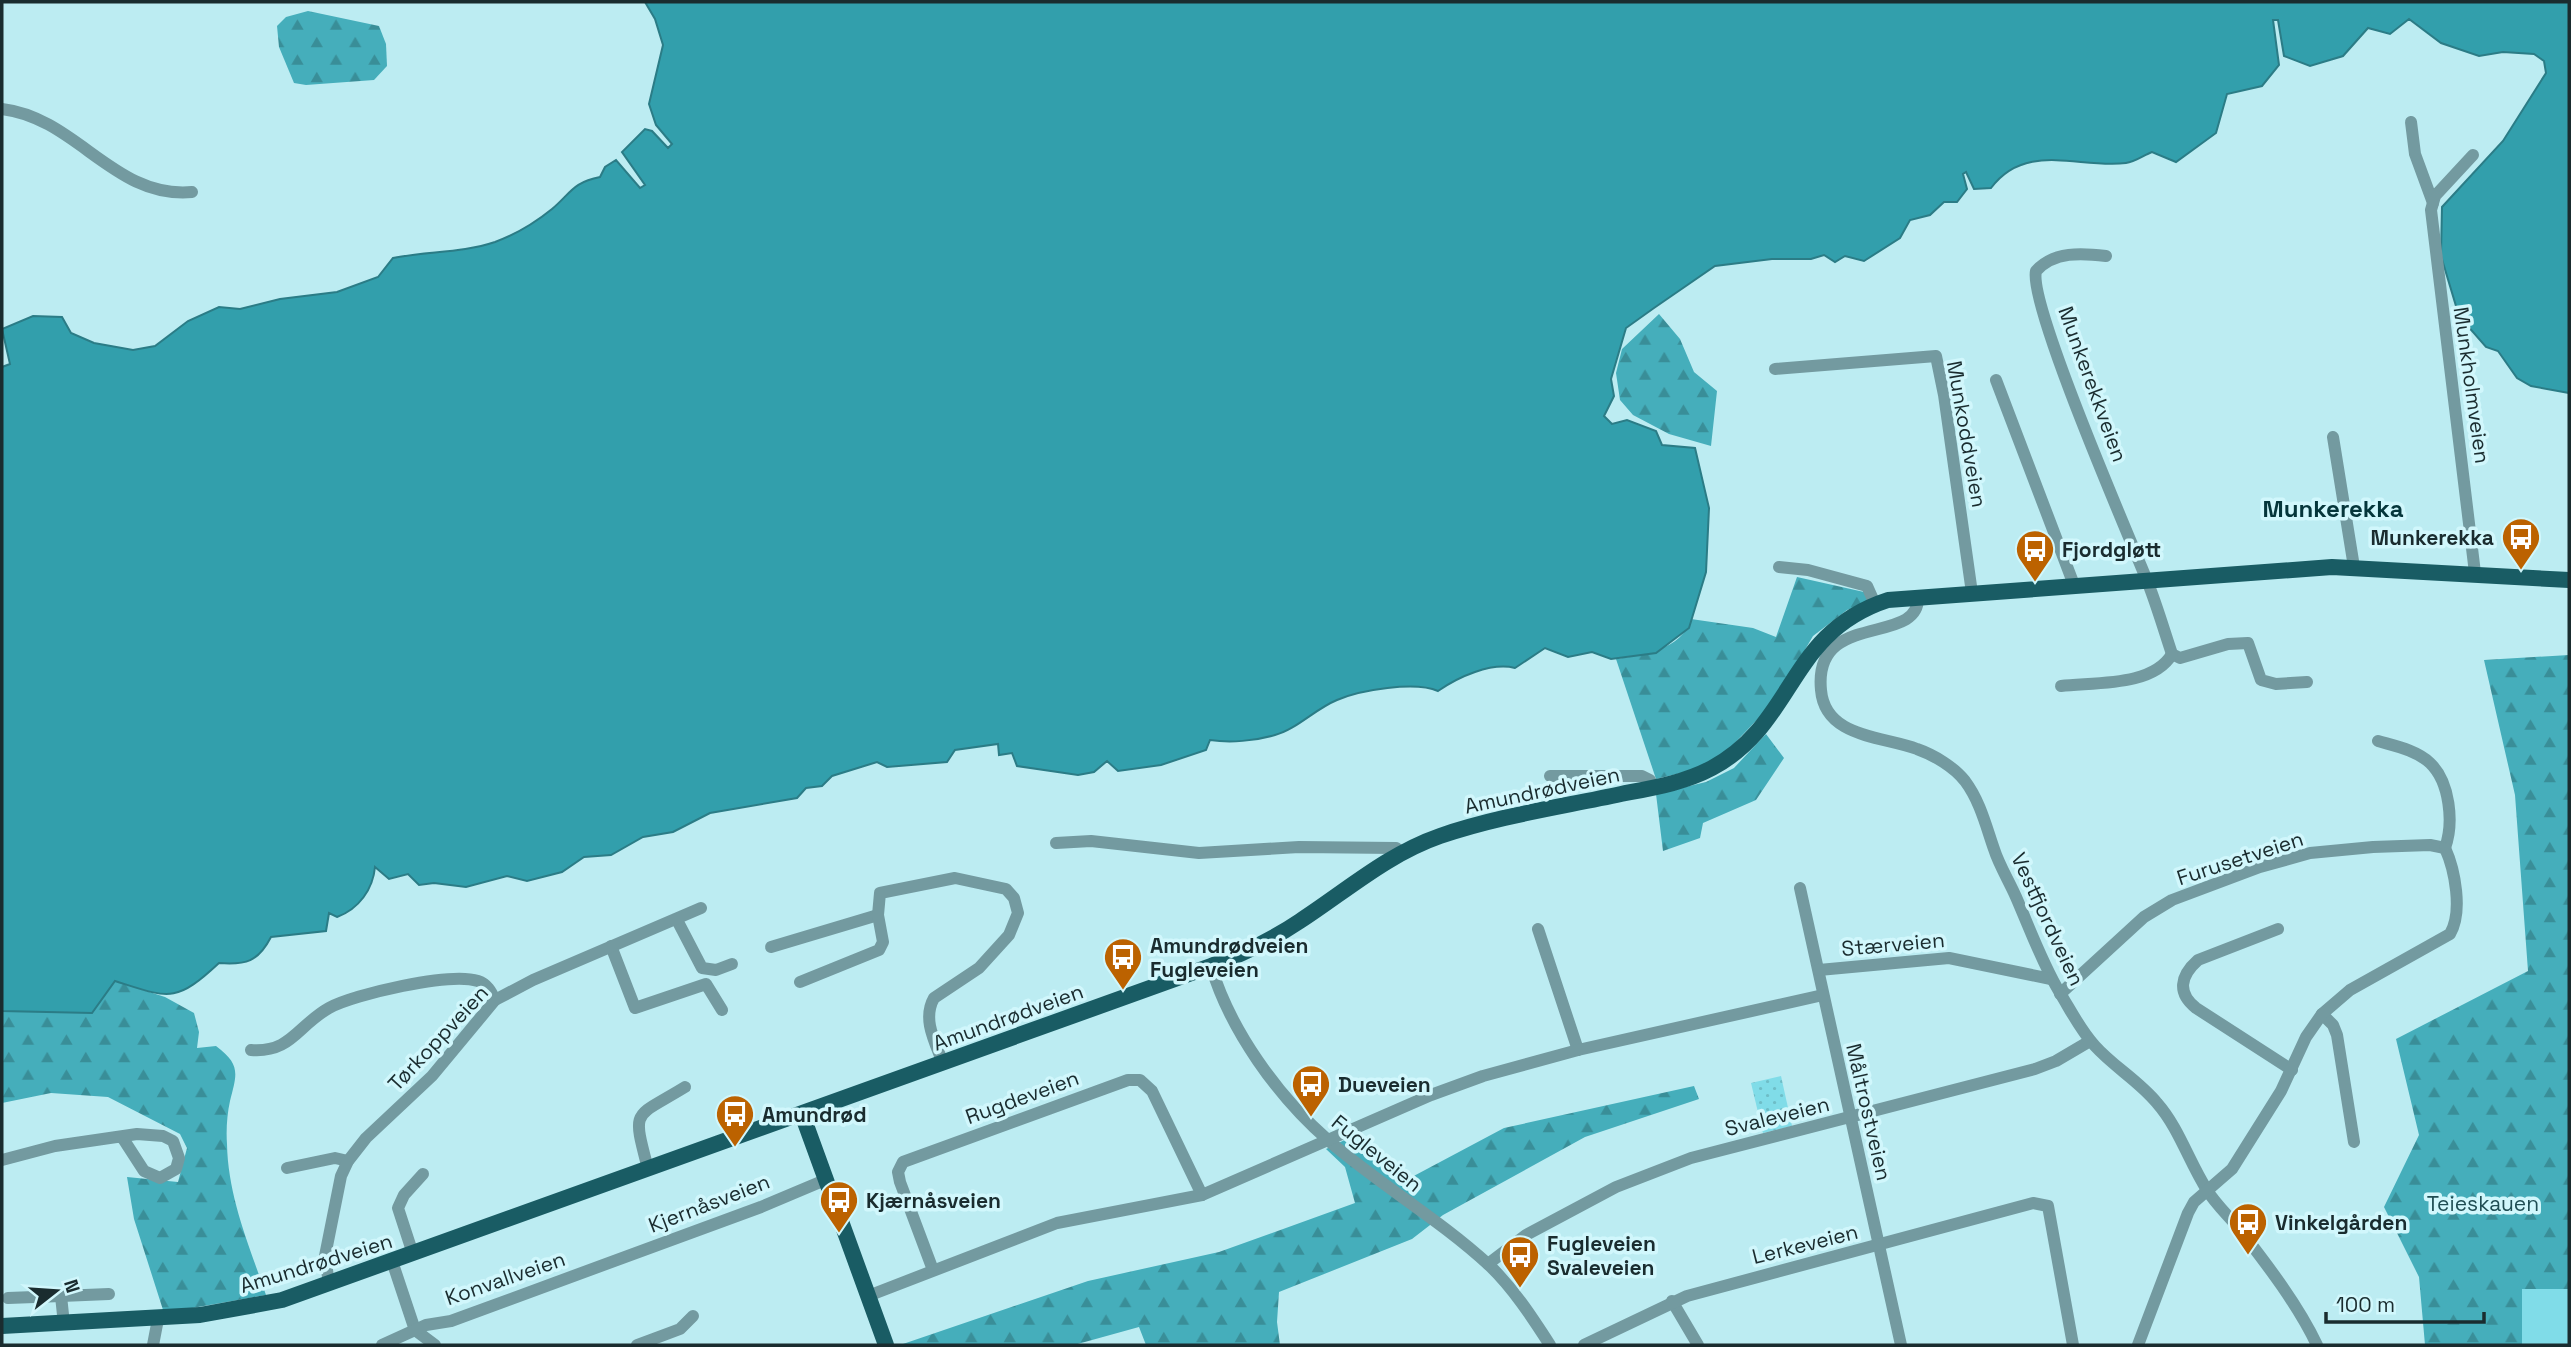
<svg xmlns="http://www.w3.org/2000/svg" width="2571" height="1347" viewBox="0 0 2571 1347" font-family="'Space Grotesk',sans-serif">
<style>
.grass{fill:url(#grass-dots)}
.forest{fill:url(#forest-firs)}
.pitch{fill:#80dce8}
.water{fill:#329fac;stroke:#2b7c86;stroke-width:2}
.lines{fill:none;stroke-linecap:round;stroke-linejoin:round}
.minor{stroke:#739aa0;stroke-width:12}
.major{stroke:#195c64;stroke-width:16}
.labels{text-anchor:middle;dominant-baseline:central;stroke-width:7;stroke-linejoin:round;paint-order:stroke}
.street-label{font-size:21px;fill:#1a2c2f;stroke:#d1f7fc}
.poi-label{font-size:21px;font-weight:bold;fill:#1a2c2f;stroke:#d1f7fc;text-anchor:start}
.park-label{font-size:21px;fill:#1f4d53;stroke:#d1f7fc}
.quarter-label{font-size:24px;font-weight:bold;fill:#05363b;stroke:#d1f7fc}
</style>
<defs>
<pattern id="grass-dots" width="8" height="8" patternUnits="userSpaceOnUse" patternTransform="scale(1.75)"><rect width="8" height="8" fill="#80dce8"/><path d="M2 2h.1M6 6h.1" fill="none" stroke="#6ebdc7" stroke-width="1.8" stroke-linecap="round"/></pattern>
<pattern id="forest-firs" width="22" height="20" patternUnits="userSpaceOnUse" patternTransform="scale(1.75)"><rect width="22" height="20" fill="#45aebb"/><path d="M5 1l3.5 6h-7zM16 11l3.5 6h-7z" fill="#398e98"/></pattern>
</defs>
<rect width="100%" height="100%" fill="#bcecf2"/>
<polygon class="grass" points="1781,1076 1792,1126 1763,1133 1751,1083"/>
<g class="forest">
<polygon points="308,11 379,26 386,44 387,66 374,80 306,85 294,83 279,47 277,26 286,17"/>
<polygon points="1659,314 1680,339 1694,372 1717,391 1711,446 1669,434 1633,415 1620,400 1616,373 1622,349"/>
<path d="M1797,577L1864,592L1871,601L1847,610L1813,636L1775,701L1727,751L1697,769L1656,779L1616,659C1642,655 1682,650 1691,619L1753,628L1776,637Z"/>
<polygon points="2569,655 2569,1289 2522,1289 2522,1345 2425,1345 2419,1277 2384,1207 2419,1135 2396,1039 2528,971 2515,795 2484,660"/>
<polygon points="1766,734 1784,758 1756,800 1703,823 1700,838 1663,851 1656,794 1706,782 1734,768"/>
<path d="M115,981L165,997L194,1013L199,1032L197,1048L216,1046C241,1065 237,1073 230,1101C227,1114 226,1131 227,1144C228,1197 249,1245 266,1295L164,1313L134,1219L127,1177L178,1182L187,1148L180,1134L108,1097L51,1093L2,1103V1011L92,1013Z"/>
<polygon points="1694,1086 1699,1099 1585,1137 1443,1215 1412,1239 1279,1292 1277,1322 1280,1345 1146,1345 1139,1327 1074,1345 900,1345 1088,1281 1219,1252 1355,1203 1345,1167 1326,1149 1357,1134 1410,1178 1504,1128"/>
</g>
<rect class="pitch" x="2522" y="1289" width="47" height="56"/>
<path class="water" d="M645,2H2569V393L2531,386L2517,378L2498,351L2486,347L2459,316L2441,256L2442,207L2503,141L2546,73L2544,61L2534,54L2503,52L2479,56L2441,43L2409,19L2390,34L2368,28L2343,56L2310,66L2284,56L2278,20H2273L2279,65L2262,86L2227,94L2216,133L2176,162L2152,152C2144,155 2135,162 2126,163C2079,169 2026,141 1991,188L1974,189L1966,172L1963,174L1967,189L1957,202H1944L1930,215L1910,220L1900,238L1864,261L1845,256L1835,262L1824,255L1811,259H1772L1715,266L1654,308L1626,328L1611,379L1614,396L1604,416L1612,424L1627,420L1656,431L1662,445L1695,448L1709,508L1706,572L1689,628L1656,653L1611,659L1592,652L1568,657L1545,648L1515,668C1491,662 1458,677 1438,691C1415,681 1360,690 1337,700C1315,709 1297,729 1275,735C1255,741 1230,743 1210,740L1206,750L1161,765L1118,771L1107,761L1094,772L1078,775L1017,766L1012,753L999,755L998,744L955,750L947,762L887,767L877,762L832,776L822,786L806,788L797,798L710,813L673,832L643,837L611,855L584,857L562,872L527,881L507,876L466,887L434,883L419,885L408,874L389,879L375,867C373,889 359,909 337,917L329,913L326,931L271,937C258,962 246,965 219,963C175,1004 169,998 115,981L92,1013L2,1011V367L10,364L2,329L33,316L62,317L71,333L94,343L133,350L155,346L188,321L219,307L240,309L280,299L337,292L378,277L393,258C428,251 462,253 495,242C514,235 536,222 552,209C570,194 573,182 600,177L605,167L616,160L640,188L645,185L622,152L645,129L652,131L668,148L672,144L656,125L649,104L663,45L655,19Z"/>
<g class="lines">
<g class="minor">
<path d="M2,109C77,118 114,199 192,192"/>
<polyline points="2411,122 2415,154 2433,203"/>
<polyline points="2473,155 2435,196 2431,210 2475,573"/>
<path d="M2106,256C2082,253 2054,251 2036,271C2028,304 2129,536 2148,583C2157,606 2164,630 2172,654L2180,658L2228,644L2248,643L2261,680L2276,684L2307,682"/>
<polyline points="1775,369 1936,356 1944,395 1972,593"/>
<polyline points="1996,380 2074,585"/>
<polyline points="2333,437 2354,567"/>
<polyline points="1779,567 1808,570 1867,586 1875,604"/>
<path d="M1918,597C1920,647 1813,609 1821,690C1825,738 1883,736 1917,749C1934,755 1954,767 1965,781C1980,801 1986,826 1994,849C1999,865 2009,881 2016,897C2030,929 2042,963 2060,993C2071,1011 2081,1031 2095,1046C2114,1067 2139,1081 2157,1103C2179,1128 2189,1162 2207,1190C2216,1205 2230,1217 2241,1231C2268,1266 2298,1305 2317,1345"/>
<path d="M2061,686C2094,682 2153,687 2172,654"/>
<polyline points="1550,776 1642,776 1650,780 1653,787"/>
<polyline points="1056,843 1091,841 1199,853 1299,847 1396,848 1403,853"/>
<polyline points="1800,888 1901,1345"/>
<polyline points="677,920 702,968 716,970 732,964"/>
<polyline points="1538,929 1578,1050"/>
<path d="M2278,929L2198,960C2180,976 2177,993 2196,1008L2292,1070"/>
<polyline points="611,946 635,1008 706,984 722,1010"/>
<polyline points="771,947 878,915"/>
<path d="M1211,966C1230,1030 1278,1097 1329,1141C1380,1185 1439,1219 1489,1265C1513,1288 1532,1317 1550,1345"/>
<polyline points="1819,970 1949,958 2051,979"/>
<path d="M800,982L879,950L883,942L878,915L880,893L955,878L1006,889L1014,898L1018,913L1009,935L979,968L934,998C922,1019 935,1042 943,1063"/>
<path d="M2060,994L2144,917L2172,900L2260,867L2310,853L2373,847L2430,845L2445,848C2454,823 2450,782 2430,763C2416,750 2395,746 2378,741"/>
<polyline points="2322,1014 2333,1025 2337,1035 2354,1142"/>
<path d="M251,1050C291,1053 297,1026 329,1008C355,994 450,972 478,981C487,984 491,991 495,1000"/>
<polyline points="2,1160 55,1146 137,1134 163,1136 173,1141 179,1158 176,1169 160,1178 144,1171 122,1137"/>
<polyline points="287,1168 335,1158 348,1161"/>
<path d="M648,1169C632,1107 633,1119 685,1087"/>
<polyline points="413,1254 398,1208 404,1195 423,1174"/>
<polyline points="392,1261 415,1330 435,1345"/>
<polyline points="1488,1264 1526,1235 1616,1187 1691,1158 2035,1069 2056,1061 2090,1041"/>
<polyline points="933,1270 900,1182 898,1172 903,1162 1128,1080 1140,1080 1152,1091 1202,1195"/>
<polyline points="329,1284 325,1256 341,1176 348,1161 366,1138 432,1076 495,1000 533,980 701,908"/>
<polyline points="61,1296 109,1294"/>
<polyline points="868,1296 1057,1223 1202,1195 1431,1095 1483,1076 1578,1050 1823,995"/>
<polyline points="8,1298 61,1296 64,1324"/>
<polyline points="1672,1301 1698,1345"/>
<polyline points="153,1345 158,1319"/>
<polyline points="382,1345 426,1325 451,1321 761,1207 825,1180"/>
<polyline points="637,1345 680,1329 693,1316"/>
<polyline points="1584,1345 1687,1296 2033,1203 2048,1206 2073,1345"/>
<path d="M2138,1345L2188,1213L2194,1202L2232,1169L2281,1091L2306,1037L2322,1014L2350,990L2450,934C2463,912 2455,870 2445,848"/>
</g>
<g class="major">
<polyline points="802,1114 886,1345"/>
<path d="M2,1326L200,1315L282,1300L1211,966C1242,954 1272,940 1300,921C1346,891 1388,854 1440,836C1498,816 1561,807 1621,794C1652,788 1684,783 1712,768C1796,723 1787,633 1888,600L2332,567L2569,580"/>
</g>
</g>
<defs>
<g id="bus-pin" transform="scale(2.0125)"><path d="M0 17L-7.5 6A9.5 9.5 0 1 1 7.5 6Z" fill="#bc6200" stroke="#d1f7fc"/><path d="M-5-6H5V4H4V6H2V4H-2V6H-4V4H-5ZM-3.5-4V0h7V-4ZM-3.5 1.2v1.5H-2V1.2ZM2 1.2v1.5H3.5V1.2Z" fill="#fff"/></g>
</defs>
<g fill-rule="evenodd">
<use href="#bus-pin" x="2521" y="537"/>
<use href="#bus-pin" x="2035" y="549"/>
<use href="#bus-pin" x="1123" y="957"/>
<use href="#bus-pin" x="1311" y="1084"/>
<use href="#bus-pin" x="735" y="1114"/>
<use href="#bus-pin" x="839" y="1200"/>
<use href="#bus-pin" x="2248" y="1222"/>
<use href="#bus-pin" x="1520" y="1255"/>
</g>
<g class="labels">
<g class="street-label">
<text transform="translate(2093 384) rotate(70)">Munkerekkveien</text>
<text transform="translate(2472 385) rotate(82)">Munkholmveien</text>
<text transform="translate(1967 434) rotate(80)">Munkoddveien</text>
<text transform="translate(1542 790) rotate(-12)">Amundrødveien</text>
<text transform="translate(2240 858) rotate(-18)">Furusetveien</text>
<text transform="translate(2048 919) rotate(65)">Vestfjordveien</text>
<text transform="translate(1893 944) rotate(-5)">Stærveien</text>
<text transform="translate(1008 1017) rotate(-20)">Amundrødveien</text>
<text transform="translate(438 1038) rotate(-47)">Tørkoppveien</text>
<text transform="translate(1022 1097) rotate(-20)">Rugdeveien</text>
<text transform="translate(1869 1112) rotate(77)">Måltrostveien</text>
<text transform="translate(1777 1116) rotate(-14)">Svaleveien</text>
<text transform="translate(1377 1153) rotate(39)">Fugleveien</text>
<text transform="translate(709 1203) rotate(-21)">Kjernåsveien</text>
<text transform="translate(1805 1244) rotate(-14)">Lerkeveien</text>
<text transform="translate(316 1263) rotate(-17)">Amundrødveien</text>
<text transform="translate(505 1278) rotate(-19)">Konvallveien</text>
</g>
<g class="poi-label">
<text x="2494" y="537" text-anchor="end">Munkerekka</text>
<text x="2062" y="549">Fjordgløtt</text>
<text x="1150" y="945">Amundrødveien<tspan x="1150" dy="24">Fugleveien</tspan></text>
<text x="1338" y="1084">Dueveien</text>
<text x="762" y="1114">Amundrød</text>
<text x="866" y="1200">Kjærnåsveien</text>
<text x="2275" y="1222">Vinkelgården</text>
<text x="1547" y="1243">Fugleveien<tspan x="1547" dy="24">Svaleveien</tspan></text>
</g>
<g class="park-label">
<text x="2483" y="1203">Teieskauen</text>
</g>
<g class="quarter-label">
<text x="2333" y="508">Munkerekka</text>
</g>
</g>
<rect width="2571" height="1347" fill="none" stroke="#1a2c2f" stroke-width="7"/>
<g transform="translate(56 1291) rotate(73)" stroke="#d1f7fc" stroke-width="5" paint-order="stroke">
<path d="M0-5L12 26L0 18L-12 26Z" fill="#1a2c2f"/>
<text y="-10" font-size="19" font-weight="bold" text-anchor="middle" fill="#1a2c2f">N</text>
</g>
<path d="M2326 1312v10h158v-10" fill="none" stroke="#1a2c2f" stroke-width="3.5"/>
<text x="2336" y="1312" font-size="21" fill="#1a2c2f" stroke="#d1f7fc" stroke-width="5" paint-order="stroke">100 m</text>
</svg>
